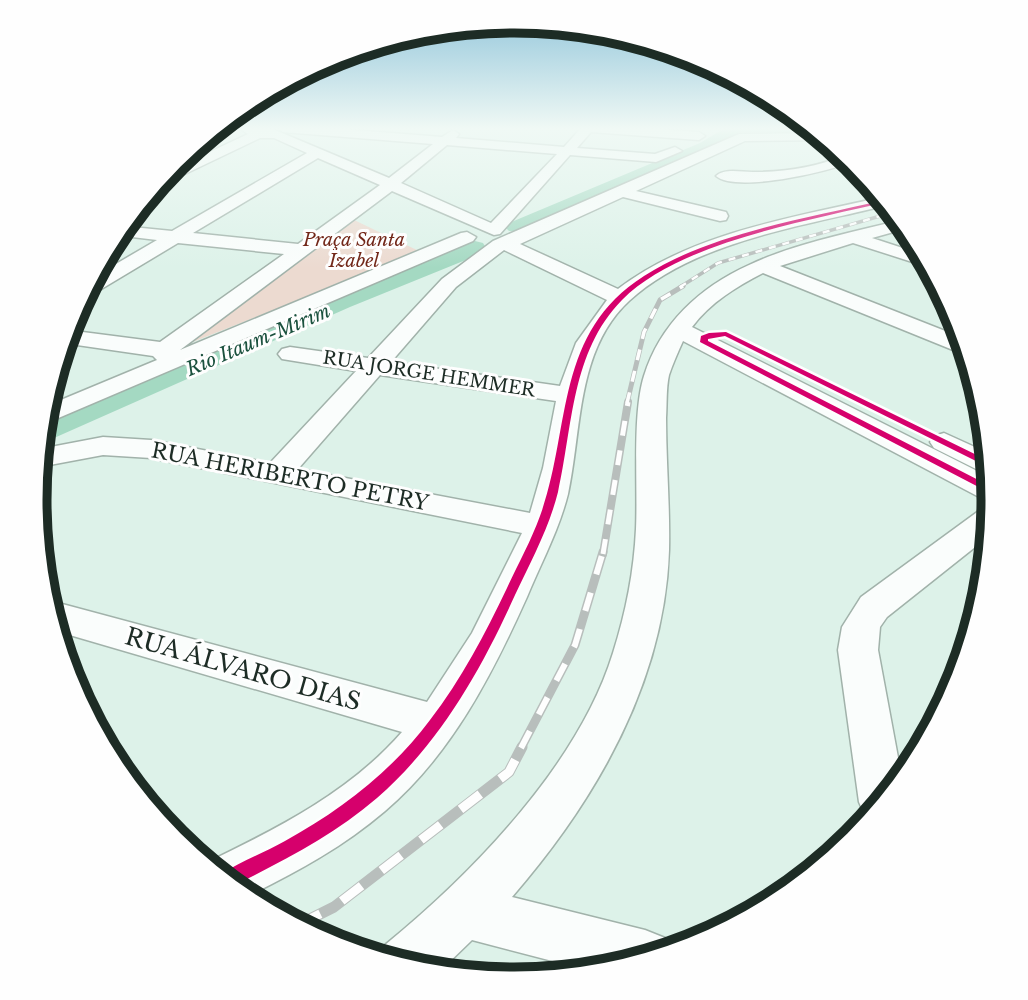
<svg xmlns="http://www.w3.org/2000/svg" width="1028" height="1000" viewBox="0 0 1028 1000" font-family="'Libre Baskerville',serif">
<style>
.green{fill:#ecdad0}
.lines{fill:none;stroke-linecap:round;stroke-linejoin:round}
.river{fill:#a4d9c2;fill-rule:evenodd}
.minor-casing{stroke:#a1b2aa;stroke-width:3}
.minor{fill:#fafdfc;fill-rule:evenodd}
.rail-far4-casing{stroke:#b8bebc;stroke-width:3.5}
.rail-far3-casing{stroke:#b8bebc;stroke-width:5}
.rail-far2-casing{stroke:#b8bebc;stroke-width:8}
.rail-far1-casing{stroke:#b8bebc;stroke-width:9}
.rail-casing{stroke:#b8bebc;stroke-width:11}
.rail-far4{stroke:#fefefe;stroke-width:2.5;stroke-dasharray:7;stroke-linecap:butt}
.rail-far3{stroke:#fefefe;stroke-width:3.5;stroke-dasharray:11;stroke-linecap:butt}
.rail-far2{stroke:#fefefe;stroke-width:5;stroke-dasharray:15;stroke-linecap:butt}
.rail-far1{stroke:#fefefe;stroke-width:6;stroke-dasharray:19;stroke-linecap:butt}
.rail{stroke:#fefefe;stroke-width:9;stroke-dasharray:25;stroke-linecap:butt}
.cycleway-casing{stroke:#fefefe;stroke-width:5}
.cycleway{fill:#d6006c;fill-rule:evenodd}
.labels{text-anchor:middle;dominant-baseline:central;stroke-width:6;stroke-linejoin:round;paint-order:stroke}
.far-park-label{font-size:18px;font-style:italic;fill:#722719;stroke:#fefefe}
.far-street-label{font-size:18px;fill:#1d2c25;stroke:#fefefe}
.far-water-label{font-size:19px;font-style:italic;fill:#1b513e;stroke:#fefefe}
.street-label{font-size:21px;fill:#1d2c25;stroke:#fefefe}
.near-street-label{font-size:24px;fill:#1d2c25;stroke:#fefefe}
.rim{fill:none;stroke:#1d2c25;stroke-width:9}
</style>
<rect width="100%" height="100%" fill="#ddf2e9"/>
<polygon class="green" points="352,219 421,252 180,347"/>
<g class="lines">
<g class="river">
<polygon points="725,128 812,128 818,133 739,132 712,149 523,231 509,231 505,227 509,223 700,143"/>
<polygon points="475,241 483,243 486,248 483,253 350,307 54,438 41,441 43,418 332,297"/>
</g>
<g class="minor-casing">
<g id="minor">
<path d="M239,128H276L275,130L389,178L433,144L283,132L277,128H329L442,137L453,130L459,134L456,138L564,147L581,128H641L699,132L705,136L699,140L591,132L577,148L655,154L675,147L682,151L656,162L570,155L500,234L494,235L392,191L180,350L461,233L467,232L476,237L473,241L42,425L44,407L157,360L153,356L63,343L67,330L160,342L284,254L178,243L93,294L83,295L92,278L157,240L115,235L122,226L172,231L307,153L274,138H260L164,184L156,185L167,172L248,134ZM447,145L557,154L491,223L401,183ZM318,158L380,185L298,244L193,233Z"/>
<path d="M818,133L827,140L745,141L636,191L726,212L728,216L726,220L720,221L623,197L520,244L618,289C693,232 792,218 882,197L888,205C804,226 694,241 629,301C576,350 582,430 568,494C559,530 541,563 527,597C492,675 451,755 385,811C343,847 295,873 246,897L207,865L208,862C278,828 350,792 402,732L56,631L47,602L51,601L427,702L472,633L522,533L151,458L103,455L39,467L40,449L103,437L151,440L270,463L356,371L282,359L278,354L282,349L290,347L368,358L442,279L493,241L739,134ZM504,250L607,300L576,343L560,386L391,362L456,287ZM380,375L556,401L543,468L530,513L298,469Z"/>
<path d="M845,155L853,161C830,172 735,193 716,176C724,168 741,172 753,172C785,172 815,168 845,155Z"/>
<path d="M901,220L908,228L872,238L924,255L931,268L853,243L780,266L963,338L968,354L958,352L763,273C736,287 711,302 692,327L991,478L993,501L981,498L683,341C678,352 673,363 669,375C666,388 667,404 666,418C666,462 670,506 669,550C665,681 596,800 512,897L645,930L665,938L670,951L607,970L591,971L472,940L439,972L420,970L380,958L385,945C473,873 579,764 613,653C626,612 634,571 636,529C638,486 632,414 644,376C660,324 700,287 749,265C796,243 850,233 901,220Z"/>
<polygon points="944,433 988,453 990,474 980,471 934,448 930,442 934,436"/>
<polygon points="992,508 989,536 887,617 880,627 878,650 902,779 869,819 866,818 859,802 838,650 842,627 861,597 980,510"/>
</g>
</g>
<use href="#minor" class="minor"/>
<g class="rail-far4-casing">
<polyline id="rail-far4" points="680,287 718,263 894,212"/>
</g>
<g class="rail-far3-casing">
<polyline id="rail-far3" points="627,403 644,332 660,300 683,286"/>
</g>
<g class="rail-far2-casing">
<polyline id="rail-far2" points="603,554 628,402"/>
</g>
<g class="rail-far1-casing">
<polyline id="rail-far1" points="521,748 575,645 603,552"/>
</g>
<g class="rail-casing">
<polyline id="rail" points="298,925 334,907 509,772 522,747"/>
</g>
<use href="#rail-far4" class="rail-far4"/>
<use href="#rail-far3" class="rail-far3"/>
<use href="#rail-far2" class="rail-far2"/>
<use href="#rail-far1" class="rail-far1"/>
<use href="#rail" class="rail"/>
<g class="cycleway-casing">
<g id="cycleway">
<path d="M884,200L886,202C808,221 679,242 622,300C571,352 573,426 558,492C549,528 531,561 515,595C481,670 440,743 377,798C334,835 283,861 233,886L220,875C239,862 264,853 285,841C341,810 391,772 430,720C461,680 485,634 507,588C518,564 531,541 540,516C572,429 553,334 644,276C713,232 805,219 884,200Z"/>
<polygon points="726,332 989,461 990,468 725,336 708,339 708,341 992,487 992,494 700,342 701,336 709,333"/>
</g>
</g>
<use href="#cycleway" class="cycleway"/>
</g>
<linearGradient id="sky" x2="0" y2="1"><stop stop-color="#8dc3d9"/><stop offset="0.48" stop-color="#f0f9f5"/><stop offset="1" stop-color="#f0f9f5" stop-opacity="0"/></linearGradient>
<rect width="1028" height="268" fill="url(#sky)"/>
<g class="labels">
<g class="far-park-label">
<text x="354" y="240">Praça Santa<tspan x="354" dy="21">Izabel</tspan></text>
</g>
<g class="far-street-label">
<text transform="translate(429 374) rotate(9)">RUA JORGE HEMMER</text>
</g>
<g class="far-water-label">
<text transform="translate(258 340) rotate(-23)">Rio Itaum-Mirim</text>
</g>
<g class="street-label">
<text transform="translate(290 477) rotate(11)">RUA HERIBERTO PETRY</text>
</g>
<g class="near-street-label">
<text transform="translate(243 669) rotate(16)">RUA ÁLVARO DIAS</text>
</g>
</g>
<path d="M0 0H1028V1000H0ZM47 500a467 467 0 1 1 934 0a467 467 0 1 1-934 0Z" fill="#fefefe" fill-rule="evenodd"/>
<path class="rim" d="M47 500a467 467 0 1 1 934 0a467 467 0 1 1-934 0Z"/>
</svg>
